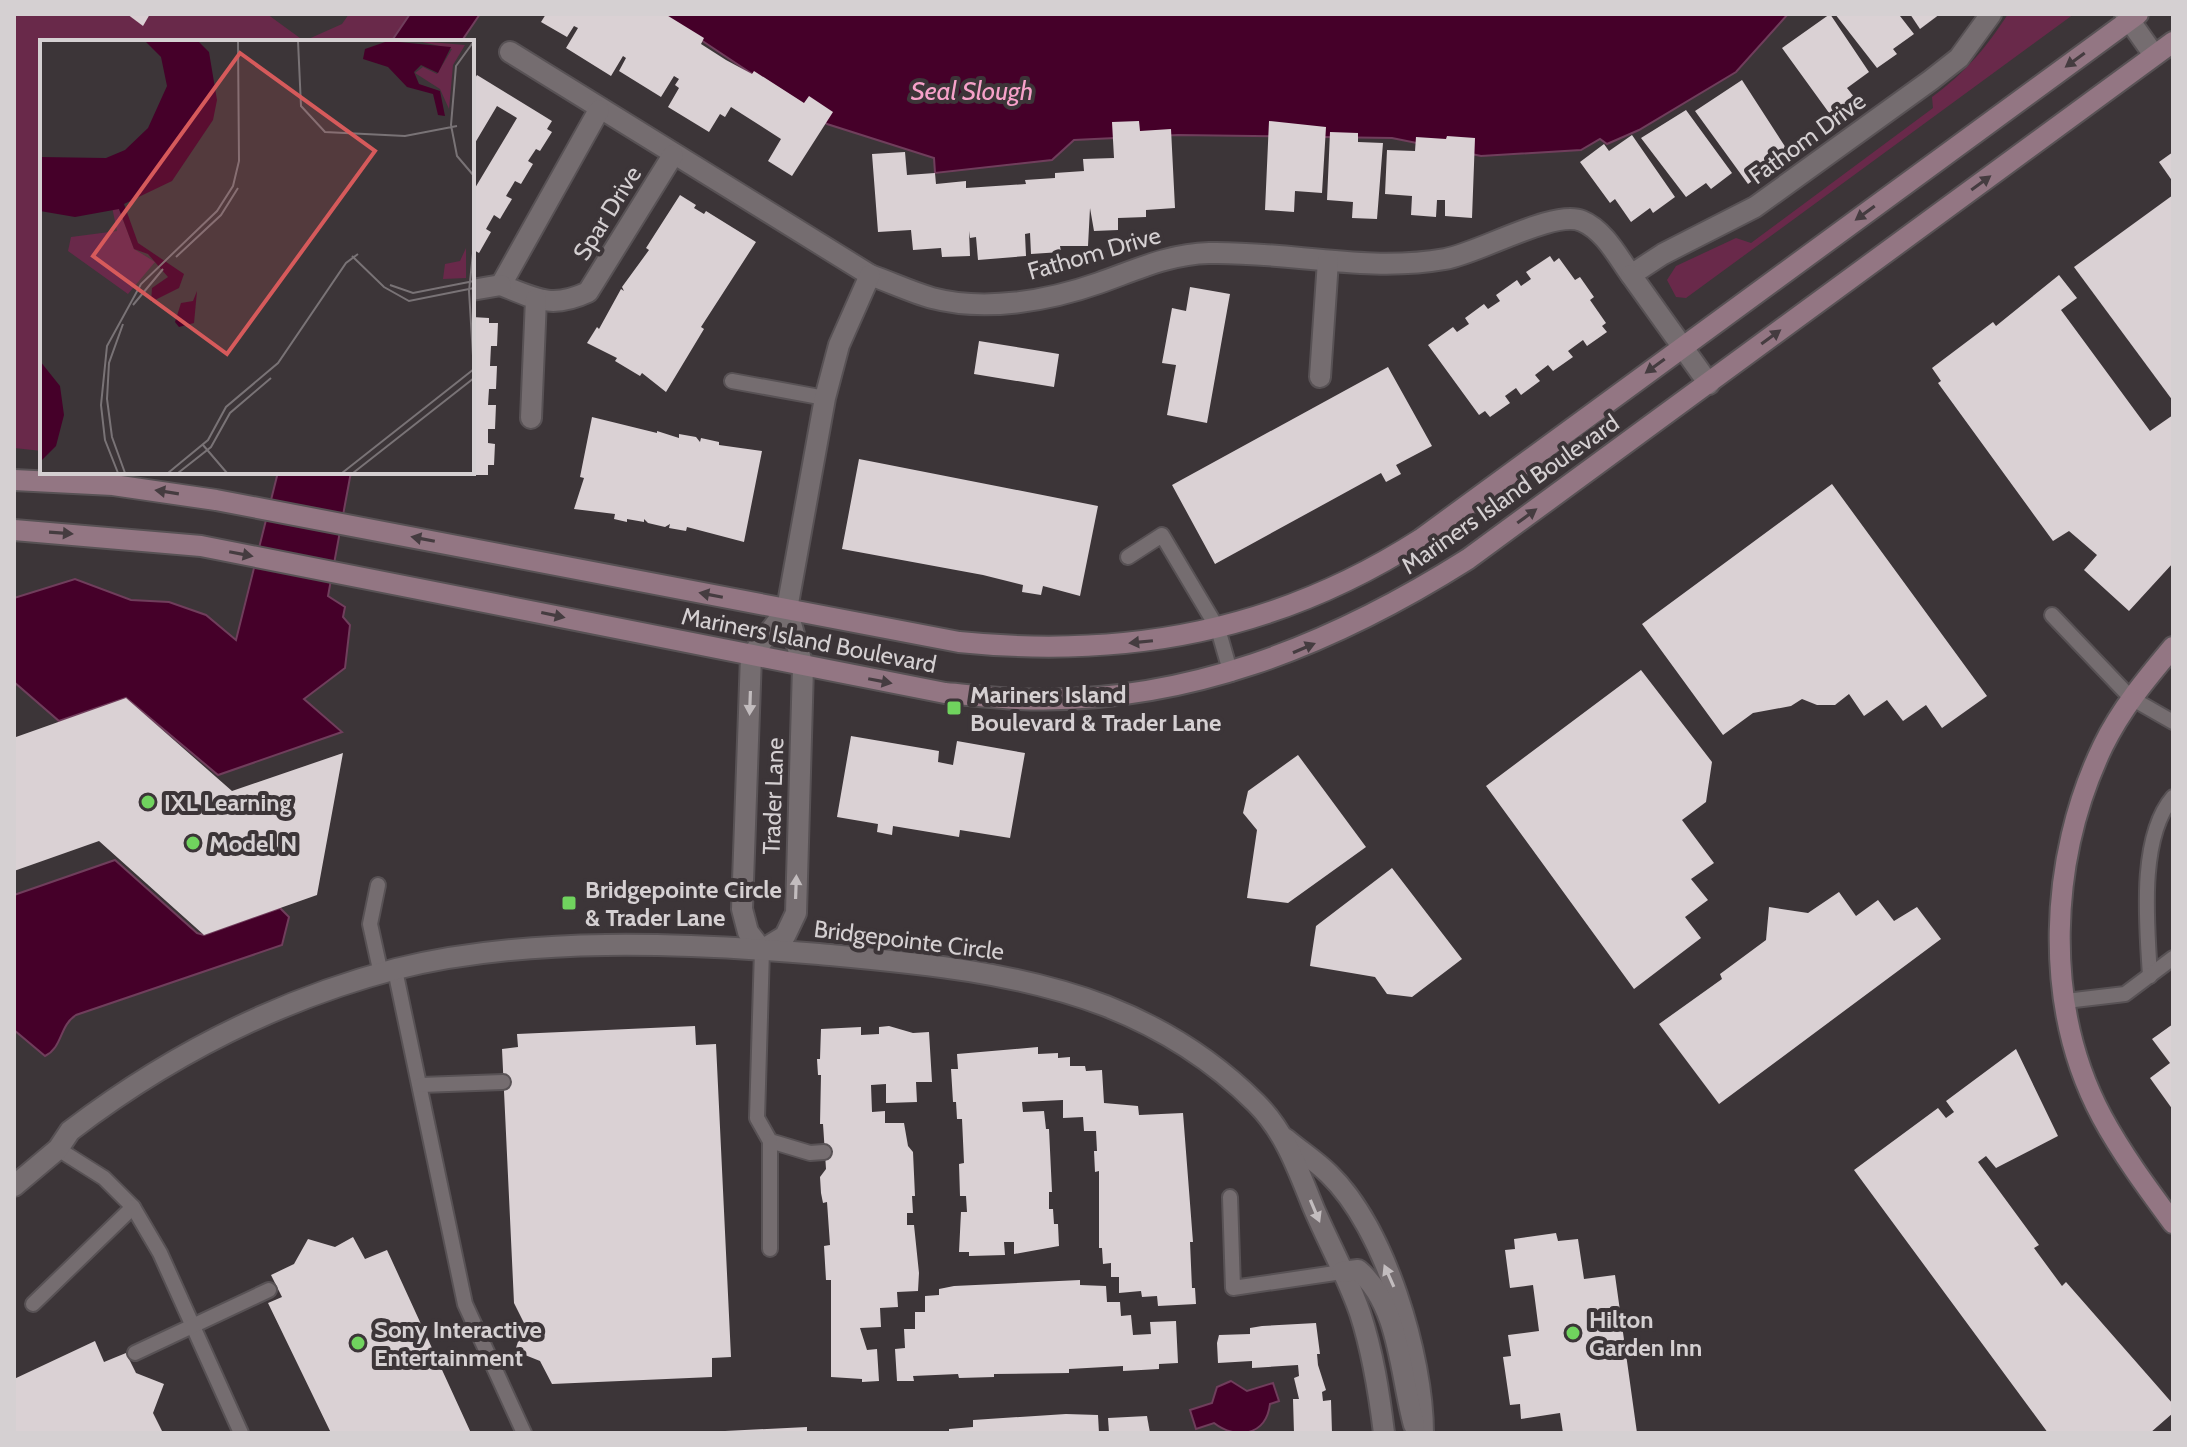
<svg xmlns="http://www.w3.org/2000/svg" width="2187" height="1447" viewBox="0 0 2187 1447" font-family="Cabin,sans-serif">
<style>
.green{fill:#69294a}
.water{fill:#450029;stroke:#703e5c;stroke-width:2}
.building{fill:#dad1d4}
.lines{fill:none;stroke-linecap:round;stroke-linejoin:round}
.lane-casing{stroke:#585255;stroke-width:18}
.street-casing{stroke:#585255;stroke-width:24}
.secondary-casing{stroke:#585255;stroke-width:24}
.lane{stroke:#756d70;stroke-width:14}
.street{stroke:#756d70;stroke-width:20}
.secondary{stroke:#937683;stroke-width:20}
.oneway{fill:#453c40}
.oneway2{fill:#c2bcbe}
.poi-dot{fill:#70d35e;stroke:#3c3538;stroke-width:3}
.labels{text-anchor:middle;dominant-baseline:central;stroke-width:8;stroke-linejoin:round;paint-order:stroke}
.street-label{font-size:24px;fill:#d5d0d2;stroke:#3c3538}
.poi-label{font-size:24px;font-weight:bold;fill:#d5d0d2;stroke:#3c3538;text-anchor:start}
.water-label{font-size:26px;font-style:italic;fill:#f7a1c9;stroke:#3c3538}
.inset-road{fill:none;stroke:#797376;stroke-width:2}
.view{fill:#d65a5b;fill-opacity:0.15;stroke:#d65a5b;stroke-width:4}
.inset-edge{fill:none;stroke:#d5d0d2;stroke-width:4}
</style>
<rect width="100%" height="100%" fill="#3c3538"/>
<g class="green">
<polygon points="14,14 267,14 304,41 342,24 349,14 410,14 391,42 42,42 42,451 14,448"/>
<path d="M2008,14H2074L1686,298L1676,297L1667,280L1676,266L1736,238L1751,243L1933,108L1932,97C1965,73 1986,48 2008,14Z"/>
</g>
<g class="water">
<polygon points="410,14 480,14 461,42 391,42"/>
<polygon points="656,14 1788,14 1736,72 1639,130 1607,144 1600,139 1581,150 1481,156 1392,138 1178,135 1074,140 1052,160 935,173 934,158 827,124 689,32"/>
<polygon points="278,472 351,472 328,596 345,607 343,617 350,625 345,668 304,699 342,732 218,775 126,698 59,721 14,682 14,598 75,579 131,600 169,602 206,615 236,640"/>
<path d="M115,860L197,933L204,935L280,908L289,917L282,945L76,1015C59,1026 63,1047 45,1056L14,1030V895Z"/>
<path d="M1231,1381L1247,1391L1273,1383L1279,1401L1270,1404C1266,1436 1236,1440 1214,1423L1196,1429L1190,1410L1212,1403L1217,1387Z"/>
</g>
<g class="building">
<polygon points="127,14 150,14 143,26"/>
<polygon points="546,14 665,14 704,38 701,44 726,60 752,74 754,71 804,103 809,96 833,112 792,176 768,161 781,139 731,107 725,117 720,114 709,132 668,107 679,88 675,85 679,79 674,76 661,97 619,71 626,58 623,56 611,76 566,48 578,28 574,26 567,37 541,22"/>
<polygon points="1830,14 1869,72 1847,88 1859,103 1840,117 1837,113 1832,117 1782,48"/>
<polygon points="1835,14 1903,14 1900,16 1914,34 1893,49 1897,54 1877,68"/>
<polygon points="1910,14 1940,14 1920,29"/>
<polygon points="477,75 552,121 547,129 552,132 540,151 536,149 528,161 533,164 521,184 515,181 506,196 512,199 500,219 494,215 486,229 491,232 479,253 472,249 472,193 517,118 497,106 472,148 472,83"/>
<polygon points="1742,80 1786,148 1766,162 1770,168 1748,184 1695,111"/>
<polygon points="1686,110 1732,173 1711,189 1706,183 1686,197 1641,138"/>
<polygon points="1139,121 1140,131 1171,129 1175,208 1146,210 1146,217 1118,218 1118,230 1094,231 1090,208 1088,246 1060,246 1061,252 1031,254 1030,233 1025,234 1026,256 978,260 976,237 970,238 969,231 970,256 942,257 941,248 913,250 911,230 878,232 872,154 905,152 907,175 935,173 936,184 966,181 966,188 1026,184 1025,180 1055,178 1055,173 1084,171 1083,159 1114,158 1112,122"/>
<polygon points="1269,121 1326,127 1322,193 1295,191 1294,212 1265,210"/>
<polygon points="1330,132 1358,133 1358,142 1383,143 1377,219 1352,218 1353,202 1327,200"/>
<polygon points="1632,135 1675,197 1653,213 1650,208 1631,222 1615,199 1610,203 1580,162 1604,144 1609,151"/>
<polygon points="1447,136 1475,138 1472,218 1445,216 1445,200 1437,200 1436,217 1411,215 1412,196 1385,194 1387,150 1415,151 1416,137 1446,139"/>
<polygon points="2173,152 2173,182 2159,162"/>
<polygon points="680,195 696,205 694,208 704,214 706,211 756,242 701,327 704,329 666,392 642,373 640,376 615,361 617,358 587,343 597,327 599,329 621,289 624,291 622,287 649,250 646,248"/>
<polygon points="2173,195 2173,401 2074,267"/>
<polygon points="1550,256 1554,262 1559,258 1575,280 1580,277 1594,297 1590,300 1606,323 1602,326 1607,332 1587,346 1583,340 1568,351 1573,357 1553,371 1548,365 1535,375 1540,381 1521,395 1516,388 1505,396 1510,403 1490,417 1485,411 1479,415 1428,345 1453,327 1457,332 1469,324 1465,318 1484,304 1488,309 1500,301 1496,295 1517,280 1521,286 1531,279 1526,272"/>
<polygon points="2059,275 2077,298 2061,310 2150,431 2173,415 2173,563 2129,611 2084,570 2097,555 2069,531 2053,541 1938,383 1941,381 1932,368 1993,322 1996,326"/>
<polygon points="1190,287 1230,294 1207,423 1167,415 1176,365 1162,363 1172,308 1186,311"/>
<polygon points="472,317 489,318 489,323 498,323 497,346 491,346 490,366 497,366 496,389 489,389 488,405 496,405 495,429 488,429 488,443 495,444 494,465 488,465 488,475 460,475 472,472"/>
<polygon points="979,341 1059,354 1054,387 974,374"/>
<polygon points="1388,367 1432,446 1396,465 1401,474 1386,482 1381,473 1215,564 1172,485"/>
<polygon points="592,417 657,433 657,431 679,438 679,434 696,437 700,442 701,438 719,442 719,445 762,451 744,542 687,527 686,531 669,528 670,524 665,527 648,523 644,519 644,522 627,519 627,522 614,519 615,514 574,509 584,478 580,477"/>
<polygon points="859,459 1098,506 1080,596 1043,586 1041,595 1022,592 1023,585 983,575 842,549"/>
<polygon points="1832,484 1987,696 1942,728 1926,705 1903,721 1887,700 1864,716 1849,694 1835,705 1817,705 1802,699 1791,706 1753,713 1723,735 1642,624"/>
<polygon points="1641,670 1712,762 1706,802 1682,820 1714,863 1691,879 1708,900 1685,917 1701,938 1634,989 1486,786"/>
<polygon points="126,698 232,791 343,753 317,895 204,935 99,841 14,871 16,737"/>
<polygon points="851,736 939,751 938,762 953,765 957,741 1025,753 1010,838 960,830 959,837 893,826 892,835 877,832 878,824 837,817"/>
<polygon points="1298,755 1366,847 1288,903 1247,898 1257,830 1243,813 1248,791"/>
<polygon points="1392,868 1462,959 1412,997 1387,994 1375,977 1310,966 1316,926"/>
<polygon points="1839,892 1856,916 1878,900 1894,921 1917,907 1941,939 1719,1104 1659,1024 1722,979 1720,974 1766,940 1769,907 1808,913"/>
<polygon points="2173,1024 2173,1110 2150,1078 2170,1063 2152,1039"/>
<polygon points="695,1026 696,1045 716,1044 731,1357 712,1358 712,1377 552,1384 540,1361 515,1351 524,1323 514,1303 502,1049 518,1047 517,1034"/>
<polygon points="889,1026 913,1033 929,1032 932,1082 916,1082 917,1102 886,1103 886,1084 871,1085 872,1112 885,1111 885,1123 904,1123 908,1146 913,1152 915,1196 912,1196 913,1213 907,1213 907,1225 914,1225 919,1273 918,1291 897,1292 898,1307 880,1308 881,1327 860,1328 867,1350 877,1349 879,1381 862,1382 862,1379 831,1377 831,1280 826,1280 824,1246 830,1245 827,1202 823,1203 821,1193 820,1177 826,1169 823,1124 820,1124 821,1075 818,1075 817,1059 820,1059 821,1029 861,1027 861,1035 879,1034 879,1027"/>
<polygon points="1038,1047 1038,1054 1058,1053 1058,1058 1070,1057 1070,1066 1085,1066 1086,1071 1102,1070 1104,1103 1138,1106 1139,1115 1183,1113 1193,1242 1190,1242 1192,1288 1195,1288 1196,1304 1158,1306 1157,1296 1142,1297 1141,1291 1119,1293 1119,1277 1111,1277 1111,1263 1103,1264 1102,1248 1099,1248 1099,1171 1095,1172 1094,1151 1097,1151 1096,1131 1084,1131 1083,1117 1063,1118 1063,1100 1022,1102 1023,1112 1044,1111 1046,1129 1049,1129 1052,1192 1049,1192 1049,1209 1053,1209 1054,1224 1058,1224 1059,1246 1014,1254 1014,1242 1004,1242 1005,1255 969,1256 969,1252 959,1252 961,1212 967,1212 966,1196 960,1196 959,1164 964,1163 962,1119 957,1119 956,1102 953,1102 951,1069 958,1069 957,1054"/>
<polygon points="2016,1049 2058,1136 1996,1168 1986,1156 1978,1162 2039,1245 2034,1248 2062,1286 2066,1282 2173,1404 2173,1413 2150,1433 2048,1433 1854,1170 1938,1108 1946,1118 1954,1112 1946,1101"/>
<polygon points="1556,1233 1558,1241 1578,1239 1584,1279 1615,1275 1637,1433 1563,1433 1560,1413 1521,1419 1520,1404 1510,1405 1503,1357 1511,1356 1508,1335 1539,1331 1533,1285 1510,1288 1505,1250 1515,1249 1514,1239"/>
<polygon points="353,1237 365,1259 387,1250 471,1433 331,1433 268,1303 282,1297 271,1275 294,1264 308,1239 335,1247"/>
<polygon points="1080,1280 1080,1285 1106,1286 1107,1302 1120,1302 1121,1316 1131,1315 1133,1335 1151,1334 1150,1322 1176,1321 1178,1363 1159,1364 1159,1369 1123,1371 1123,1366 1069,1369 1069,1373 994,1374 994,1377 959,1378 958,1374 913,1376 914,1381 897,1381 895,1349 905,1348 904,1329 915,1329 915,1312 925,1312 925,1296 939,1295 939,1289 954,1286"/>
<polygon points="1316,1323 1320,1354 1317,1354 1318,1365 1326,1390 1322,1392 1323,1401 1331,1400 1332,1433 1294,1433 1293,1399 1299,1399 1294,1378 1299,1376 1298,1365 1252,1368 1252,1361 1218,1363 1217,1343 1219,1335 1250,1334 1250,1328 1262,1326"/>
<polygon points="95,1341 104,1362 126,1353 136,1373 164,1384 153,1413 163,1433 14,1433 14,1379"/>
<polygon points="1066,1414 1098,1415 1099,1433 949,1433 949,1429 973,1427 973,1420"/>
<polygon points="1147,1416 1150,1433 1109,1433 1108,1418"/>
<polygon points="807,1427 807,1433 725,1433 725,1431"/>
</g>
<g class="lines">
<g class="lane-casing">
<g id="lane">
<polyline points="732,381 825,398"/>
<polyline points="1128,557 1162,535 1218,629 1231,674"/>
<polyline points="2052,615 2131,698 2173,722"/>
<polyline points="378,885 370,924 381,974"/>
<polyline points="762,950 757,1118 770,1141 810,1153 824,1152"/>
<polyline points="395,970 465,1304 524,1433"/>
<path d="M2150,976C2147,925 2138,838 2173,797"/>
<polyline points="2066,1001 2125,994 2173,958"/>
<polyline points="421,1085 503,1082"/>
<polyline points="58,1149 104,1178 133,1207 160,1253 241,1433"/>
<polyline points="1230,1197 1233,1288 1342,1272"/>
<polyline points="770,1249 770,1141"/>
<polyline points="33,1304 133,1207"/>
<polyline points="135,1353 269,1290"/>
</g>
</g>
<g class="street-casing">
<g id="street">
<polyline points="2125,14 2154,55"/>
<path d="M510,52L870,275C890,282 911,292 932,298C985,312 1048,301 1099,283C1136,270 1169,254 1209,253C1287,251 1366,273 1445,259C1480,253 1554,209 1582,221C1604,230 1618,257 1631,275L1663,254L1755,207L1931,80L1959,58L1991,14"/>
<path d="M599,110L501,285C536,299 552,309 588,292L673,155"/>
<polyline points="1631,275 1709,384"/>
<polyline points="472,290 501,285"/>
<polyline points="1320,377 1328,261"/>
<polyline points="531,418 536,299"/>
<polyline points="762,950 748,932 742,909 751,656 787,609 825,398 839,345 870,275"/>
<polyline points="762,950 785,936 796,913 803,667 787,609"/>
<path d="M1286,1139C1300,1151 1316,1161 1329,1174C1385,1228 1423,1356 1423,1433"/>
<path d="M14,1186L58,1149L70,1131C167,1057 278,1000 396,969C527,936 685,943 819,954C916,963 1014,971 1106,1006C1162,1028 1214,1061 1256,1103C1286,1133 1298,1170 1314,1209C1329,1244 1348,1278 1360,1313C1373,1353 1379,1392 1384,1433"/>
<path d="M1342,1272L1358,1270C1400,1305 1400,1375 1414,1425"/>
</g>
</g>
<g class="secondary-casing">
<g id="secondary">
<path d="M14,480L113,485L216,500L959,642C1127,659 1278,631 1421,539L2138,14"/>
<path d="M14,530L201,546L945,693C969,695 994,698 1018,699C1183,706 1332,645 1468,559L2173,42"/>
<path d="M2173,647C2147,678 2121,709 2103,746C2049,858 2042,1005 2102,1117C2122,1154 2148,1189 2173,1223"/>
</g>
</g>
<use href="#lane" class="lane"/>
<use href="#street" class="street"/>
<use href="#secondary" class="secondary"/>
</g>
<defs><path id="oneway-solid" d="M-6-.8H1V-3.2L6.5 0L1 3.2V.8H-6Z" transform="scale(2)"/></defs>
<g class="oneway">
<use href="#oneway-solid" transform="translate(2075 60) rotate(144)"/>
<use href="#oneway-solid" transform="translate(1981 183) rotate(-36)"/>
<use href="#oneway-solid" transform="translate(1865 213) rotate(144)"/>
<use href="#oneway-solid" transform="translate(1771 337) rotate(-36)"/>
<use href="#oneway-solid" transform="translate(1655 366) rotate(144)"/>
<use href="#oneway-solid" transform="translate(167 492) rotate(-171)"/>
<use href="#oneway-solid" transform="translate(1527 516) rotate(-36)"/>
<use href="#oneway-solid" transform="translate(61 533) rotate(4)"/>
<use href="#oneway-solid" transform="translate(423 539) rotate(-169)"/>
<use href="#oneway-solid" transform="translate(241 554) rotate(11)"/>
<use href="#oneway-solid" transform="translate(711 595) rotate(-169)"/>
<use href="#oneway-solid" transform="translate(553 615) rotate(12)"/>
<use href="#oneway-solid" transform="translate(1141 642) rotate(174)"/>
<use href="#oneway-solid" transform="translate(1304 648) rotate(-23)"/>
<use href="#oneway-solid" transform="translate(880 681) rotate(11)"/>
</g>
<g class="oneway2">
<use href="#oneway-solid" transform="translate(750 703) rotate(92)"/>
<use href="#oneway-solid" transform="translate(796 887) rotate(-88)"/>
<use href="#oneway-solid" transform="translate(1315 1211) rotate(67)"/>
<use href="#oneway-solid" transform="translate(1389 1276) rotate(-114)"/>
</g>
<g class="poi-dot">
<rect x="946" y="700" width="16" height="16" rx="4"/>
<circle cx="148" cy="802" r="8"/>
<circle cx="193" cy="843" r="8"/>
<rect x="561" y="895" width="16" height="16" rx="4"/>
<circle cx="1573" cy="1333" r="8"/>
<circle cx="358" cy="1343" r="8"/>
</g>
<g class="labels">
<g class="street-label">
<text transform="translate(1807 138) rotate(-36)">Fathom Drive</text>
<text transform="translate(607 213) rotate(-58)">Spar Drive</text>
<text transform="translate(1094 253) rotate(-16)">Fathom Drive</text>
<text transform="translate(1510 494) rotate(-35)">Mariners Island Boulevard</text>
<text transform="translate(809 640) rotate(11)">Mariners Island Boulevard</text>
<text transform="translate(773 796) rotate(-88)">Trader Lane</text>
<text transform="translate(909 940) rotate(7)">Bridgepointe Circle</text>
</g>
<g class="poi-label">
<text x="970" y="694">Mariners Island<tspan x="970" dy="28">Boulevard &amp; Trader Lane</tspan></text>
<text x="164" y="802">IXL Learning</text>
<text x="209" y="843">Model N</text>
<text x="585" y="889">Bridgepointe Circle<tspan x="585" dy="28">&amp; Trader Lane</tspan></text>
<text x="1589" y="1319">Hilton<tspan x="1589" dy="28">Garden Inn</tspan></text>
<text x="374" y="1329">Sony Interactive<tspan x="374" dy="28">Entertainment</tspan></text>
</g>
<g class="water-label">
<text x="972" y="91">Seal Slough</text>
</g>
</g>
<g transform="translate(40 40)">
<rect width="434" height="434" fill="#3c3538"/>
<path d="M378,1L425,5L413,25L409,69L400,49L375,33L383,27L397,34L412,9ZM72,167L79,169L94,209L115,222L88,254L28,211L31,197L77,191ZM426,208V238L403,239L405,224L420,221Z" fill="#69294a"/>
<path d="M105,1H158L169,12L177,60L173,80L132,141L84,164L98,203L144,234L139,248L111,262L112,248L128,237L108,214L94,209L79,169L35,177L0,171V117L66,118L85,110L108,88L127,46L121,17ZM348,1L411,7L398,33L381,25L374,32L379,44L400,51L405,76L398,75L393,54L367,47L348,27L323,19L325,9ZM157,251L154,283L139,287L135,282L141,263L153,261ZM0,321L20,346L24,375L16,406L0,422Z" fill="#450029"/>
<path class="inset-road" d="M258,1L261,66L285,92L365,96L417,86M434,1L416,26L411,85L417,116L434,136M312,216L344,247L369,261L434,248M136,217L181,175L198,148M350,245L373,253L434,241M93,265L123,229M83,284L69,323L67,359L72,397L85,433M434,332L429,251L434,204M163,405L187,433M78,433L65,400L61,365L67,306L101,244L177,171L193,146L199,121L198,1M128,433L168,400L186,367L238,323L306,223L318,214M138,433L171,407L190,373L231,338M302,433L434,329M313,433L434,338"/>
<path class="view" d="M200,13L335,111L187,314L53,216Z"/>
<rect width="434" height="434" class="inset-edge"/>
</g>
<rect width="2187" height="1447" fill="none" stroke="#d5d0d2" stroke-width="32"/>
</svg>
